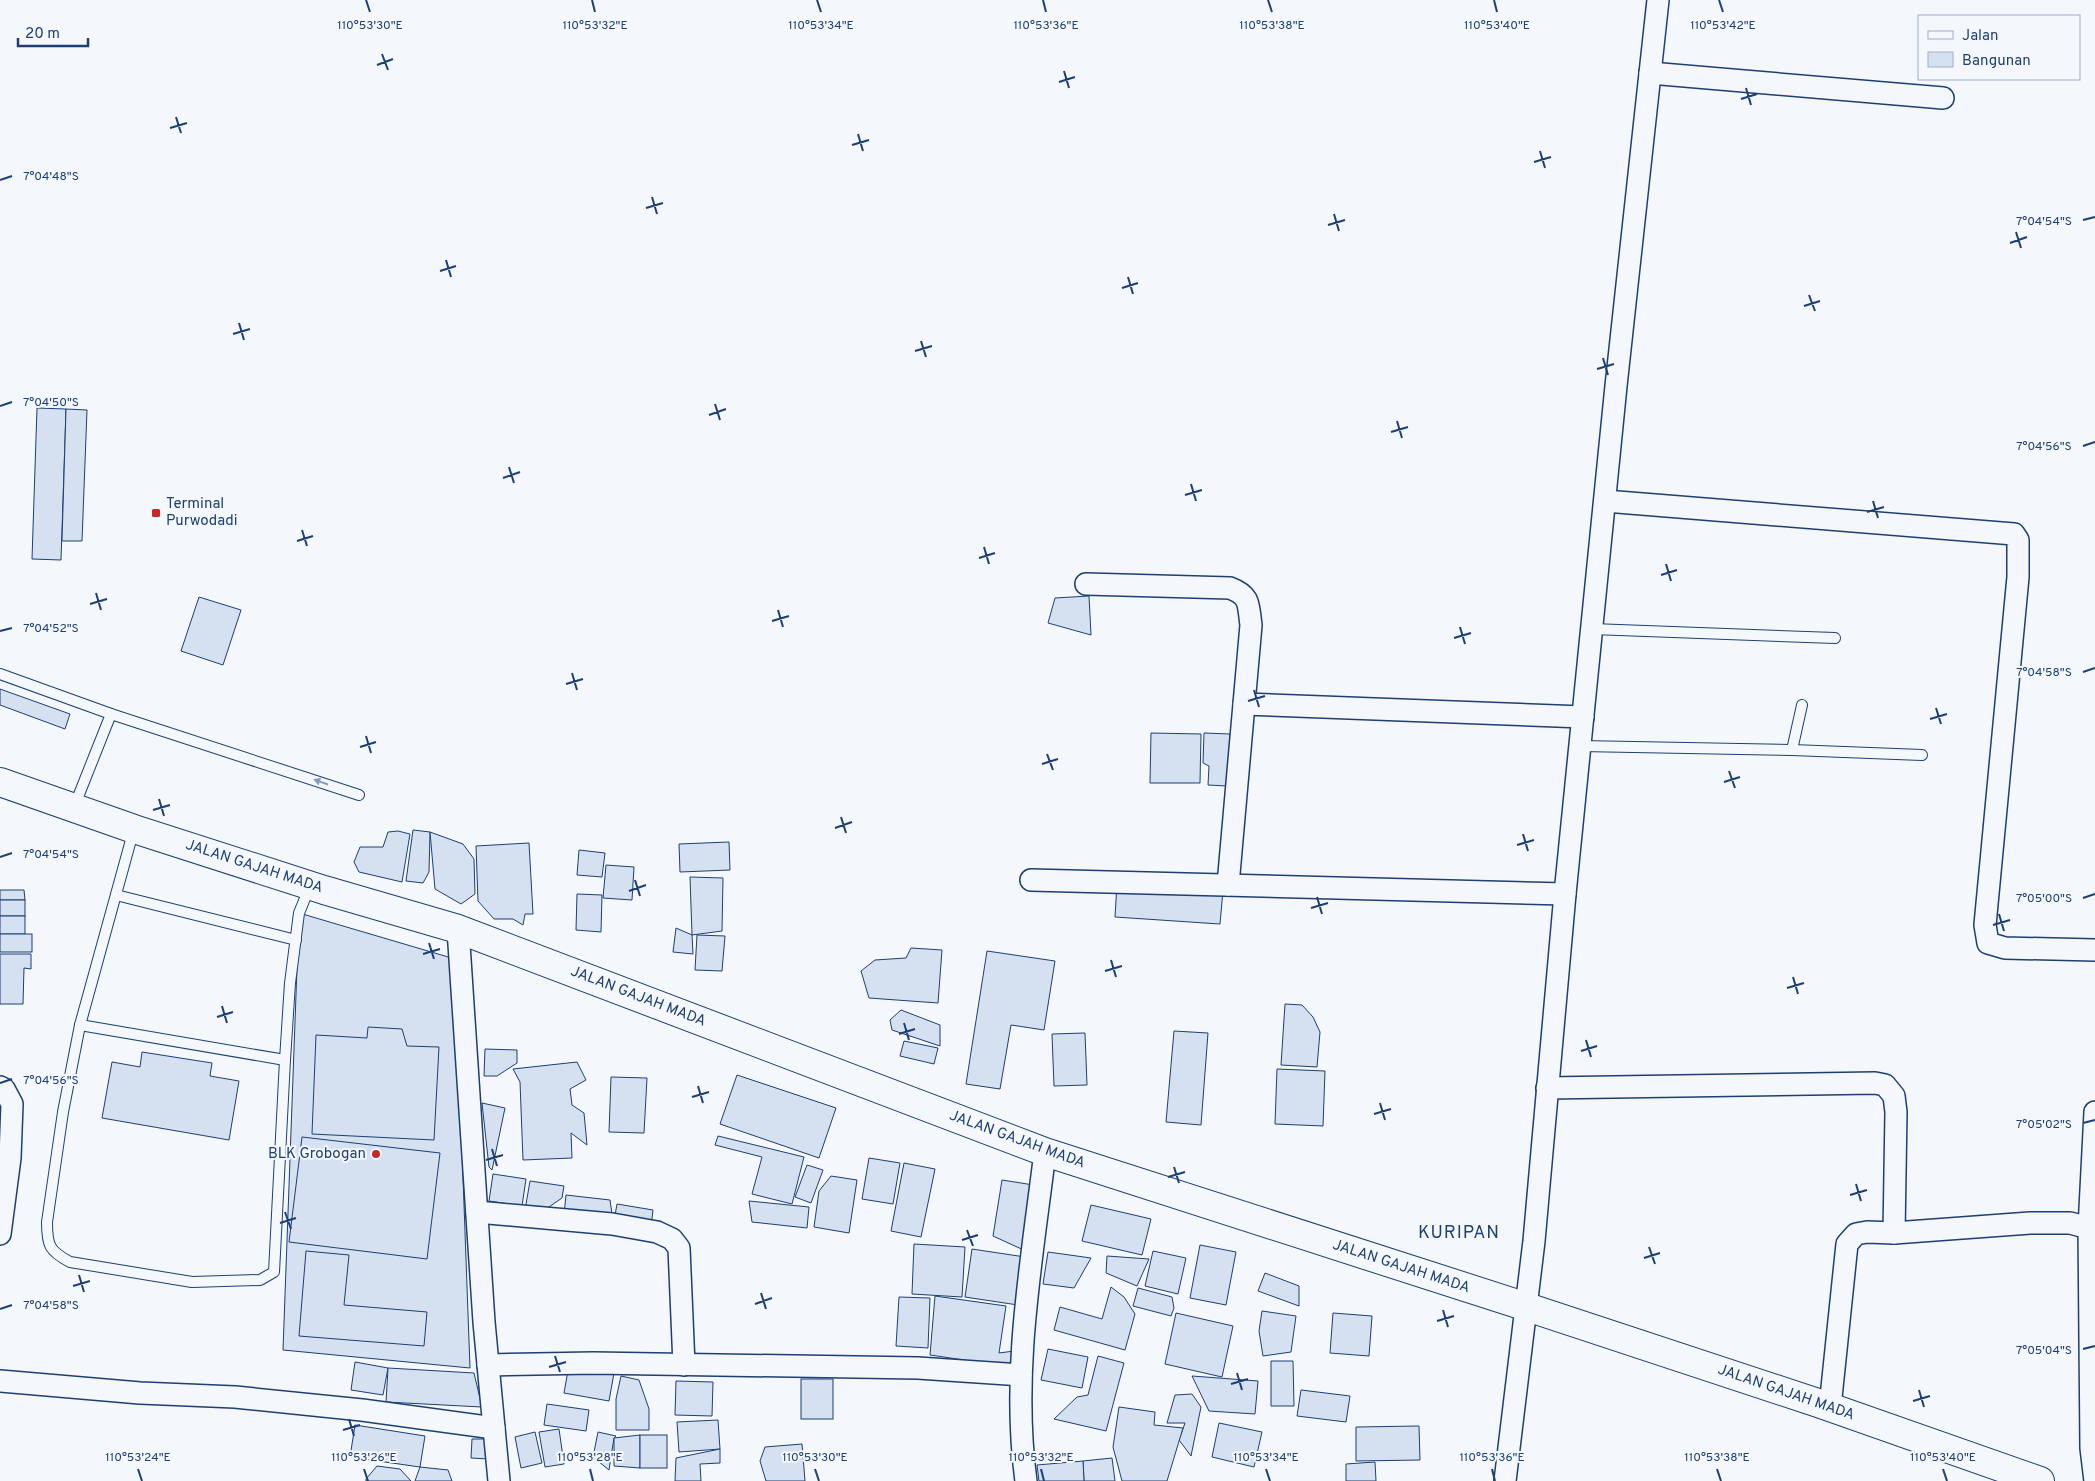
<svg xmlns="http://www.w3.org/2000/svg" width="2095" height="1481" viewBox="0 0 2095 1481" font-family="Overpass,sans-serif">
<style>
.building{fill:#d5e0f0;stroke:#1d3f73}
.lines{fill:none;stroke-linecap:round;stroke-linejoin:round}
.lane-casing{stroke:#1d3f73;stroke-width:12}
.street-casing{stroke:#1d3f73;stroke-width:24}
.primary-casing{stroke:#1d3f73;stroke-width:30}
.lane{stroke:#f4f7fb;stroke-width:10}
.street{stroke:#f4f7fb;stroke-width:21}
.primary{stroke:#f4f7fb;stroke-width:28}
.oneway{fill:#889bb7}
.ticks{fill:none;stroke:#1d3f73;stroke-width:2}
.poi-dot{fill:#c62828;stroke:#f4f7fb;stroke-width:2}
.labels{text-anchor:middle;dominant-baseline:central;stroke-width:4;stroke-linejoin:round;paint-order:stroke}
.poi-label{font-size:15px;fill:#1d3f73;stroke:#f4f7fb;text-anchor:start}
.street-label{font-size:15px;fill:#1d3f73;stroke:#f4f7fb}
.quarter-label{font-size:18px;letter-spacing:1px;fill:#1d3f73;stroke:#f4f7fb}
.ticks-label{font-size:12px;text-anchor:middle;fill:#1d3f73;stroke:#f4f7fb;stroke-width:4;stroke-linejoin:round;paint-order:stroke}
</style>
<rect width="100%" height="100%" fill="#f4f7fb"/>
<g class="building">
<polygon points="37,408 66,409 61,560 32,559"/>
<polygon points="66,409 87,410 82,541 62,541"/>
<polygon points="1089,596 1091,635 1048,623 1055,598"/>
<polygon points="199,597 241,610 223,665 181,651"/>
<polygon points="0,689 70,714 65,729 0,705"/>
<polygon points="1151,733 1201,734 1200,783 1150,783"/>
<polygon points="1204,733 1230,734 1227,786 1208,785 1209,766 1203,763"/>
<polygon points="413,830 430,832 429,872 423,883 406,881"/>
<polygon points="398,831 410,834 402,882 359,872 354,862 360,847 383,847 388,832"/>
<polygon points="430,832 463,844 474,859 475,894 461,904 435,889"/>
<polygon points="729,842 730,870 680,872 679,844"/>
<polygon points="529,843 533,914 525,914 523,925 513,919 494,919 478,901 476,846"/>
<polygon points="579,850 605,853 602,877 577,875"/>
<polygon points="606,865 634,867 632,900 603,898"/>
<polygon points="690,877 723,878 722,931 692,935"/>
<polygon points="1117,884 1223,890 1220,924 1115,917"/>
<polygon points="0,890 24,890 25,900 0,900"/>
<polygon points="577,894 602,895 601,932 576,930"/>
<rect x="0" y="900" width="25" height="16"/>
<polygon points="299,913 455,959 470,1368 283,1350"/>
<rect x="0" y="916" width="25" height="18"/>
<polygon points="676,928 692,935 693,954 673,952"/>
<rect x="0" y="934" width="32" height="18"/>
<polygon points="697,935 725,936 722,971 695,970"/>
<polygon points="911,948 942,950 938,1003 869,998 861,971 875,960 906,958"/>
<polygon points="987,951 1055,961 1044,1030 1011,1025 1000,1089 966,1084"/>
<polygon points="0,954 31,954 31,969 24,968 23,1004 0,1004"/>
<polygon points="1285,1004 1302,1005 1313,1017 1320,1032 1317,1067 1281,1065"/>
<polygon points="901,1010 940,1025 940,1046 892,1030 890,1020"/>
<polygon points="368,1027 402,1029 407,1046 439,1047 434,1140 312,1134 316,1035 367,1038"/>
<polygon points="1174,1031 1208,1033 1201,1125 1166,1122"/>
<polygon points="1085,1033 1087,1085 1054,1086 1052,1034"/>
<polygon points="904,1041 938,1048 934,1064 900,1056"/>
<polygon points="485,1049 517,1050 517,1063 497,1076 484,1076"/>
<polygon points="142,1052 212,1063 210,1076 239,1081 229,1140 102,1118 112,1062 140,1067"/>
<polygon points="577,1062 586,1080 570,1089 572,1105 584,1113 587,1145 571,1133 572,1158 523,1160 520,1082 513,1069"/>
<polygon points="1277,1069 1325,1071 1323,1126 1275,1124"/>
<polygon points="737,1075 836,1108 819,1158 720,1124"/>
<polygon points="611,1077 647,1078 644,1133 609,1132"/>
<polygon points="482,1103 505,1108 492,1170 489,1167"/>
<polygon points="718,1136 804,1157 792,1204 752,1194 762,1157 715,1145"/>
<polygon points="302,1137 440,1153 427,1259 289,1242"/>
<polygon points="869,1158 900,1163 893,1204 862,1199"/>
<polygon points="904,1163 935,1169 921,1237 891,1231"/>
<polygon points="807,1165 823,1170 811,1203 795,1197"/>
<polygon points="493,1174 526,1179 522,1206 489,1201"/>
<polygon points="831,1176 857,1180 849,1233 814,1227 819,1191"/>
<polygon points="1002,1180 1040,1186 1028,1252 993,1236"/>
<polygon points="530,1181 564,1186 562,1198 546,1209 525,1210"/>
<polygon points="566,1195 610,1200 613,1221 564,1215"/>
<polygon points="749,1201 809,1207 807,1228 752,1222"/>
<polygon points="617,1204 653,1210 651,1227 614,1221"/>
<polygon points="1091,1205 1151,1219 1142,1255 1082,1241"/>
<polygon points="914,1244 965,1247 962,1297 912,1294"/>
<polygon points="1200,1245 1236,1252 1226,1305 1190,1298"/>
<polygon points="972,1249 1025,1257 1018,1305 965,1297"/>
<polygon points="306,1251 349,1255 344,1305 427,1312 424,1346 299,1336"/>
<polygon points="1153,1251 1186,1258 1178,1294 1145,1286"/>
<polygon points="1048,1252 1091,1258 1074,1288 1043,1284"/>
<polygon points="1107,1256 1149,1259 1137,1286 1106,1273"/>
<polygon points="1265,1273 1299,1286 1299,1306 1258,1291"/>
<polygon points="1111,1287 1124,1297 1135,1314 1125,1350 1054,1330 1060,1307 1102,1319"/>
<polygon points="1138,1288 1172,1297 1174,1308 1171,1316 1133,1306"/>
<polygon points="935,1296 1006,1306 999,1353 1014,1351 1012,1367 930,1355"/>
<polygon points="899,1297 930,1298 928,1348 896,1346"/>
<polygon points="1262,1311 1296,1316 1291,1352 1263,1356 1259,1331"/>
<polygon points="1176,1313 1233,1326 1222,1377 1165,1364"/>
<polygon points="1333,1313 1372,1316 1369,1356 1330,1353"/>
<polygon points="1048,1349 1088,1357 1082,1388 1041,1380"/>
<polygon points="1098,1356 1124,1363 1106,1431 1054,1419 1077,1397 1088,1395"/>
<polygon points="1271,1361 1293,1361 1294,1406 1271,1406"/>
<polygon points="355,1362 388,1368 383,1395 351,1390"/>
<polygon points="569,1365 614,1373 609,1401 564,1393"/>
<polygon points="388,1368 474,1373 482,1407 386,1402"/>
<polygon points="621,1376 639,1380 649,1409 649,1430 616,1430 616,1399"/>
<polygon points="1192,1376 1258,1381 1255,1414 1209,1411"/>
<rect x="801" y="1379" width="32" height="40"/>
<polygon points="676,1381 713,1382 712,1416 675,1415"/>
<polygon points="1301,1390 1350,1396 1346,1422 1297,1416"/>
<polygon points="1192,1394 1201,1407 1191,1456 1179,1440 1185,1423 1167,1423 1175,1395"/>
<polygon points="547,1404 589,1410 586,1431 544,1425"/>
<polygon points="1119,1407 1155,1412 1154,1425 1183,1428 1167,1481 1122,1481 1113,1447"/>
<polygon points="718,1420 720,1449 679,1452 677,1422"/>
<polygon points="1219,1423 1262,1432 1254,1467 1212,1457"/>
<polygon points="355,1425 425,1436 420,1467 350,1457"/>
<polygon points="1419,1426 1420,1460 1356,1461 1356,1427"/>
<polygon points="559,1429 564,1464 545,1467 539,1432"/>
<polygon points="535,1432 542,1463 521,1468 515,1437"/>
<polygon points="598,1432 616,1436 614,1438 609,1470 593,1457"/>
<polygon points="640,1435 640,1468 614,1466 614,1438"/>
<rect x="640" y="1435" width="27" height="33"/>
<polygon points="472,1439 489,1439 488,1459 471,1458"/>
<polygon points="802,1444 805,1481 766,1481 760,1461 765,1447"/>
<polygon points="720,1449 720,1463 700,1464 701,1481 675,1481 676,1458"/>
<polygon points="1112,1458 1115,1481 1084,1481 1083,1461"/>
<polygon points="1083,1461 1084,1481 1039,1481 1037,1465"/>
<polygon points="1375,1462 1376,1481 1346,1481 1346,1464"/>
<polygon points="377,1466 400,1469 411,1481 366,1481 366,1479"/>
<polygon points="420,1467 448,1470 452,1481 415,1481"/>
</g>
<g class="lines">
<g class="lane-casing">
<g id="lane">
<polyline points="1592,629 1835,638"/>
<polyline points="0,674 111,714 74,807"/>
<polyline points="111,714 359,795"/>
<polyline points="1580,746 1792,750 1802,705"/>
<polyline points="1792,750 1922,755"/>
<path d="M134,829L80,1025L63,1112L47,1222C47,1245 49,1251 70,1262L192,1282L260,1280L274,1272L285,1060"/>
<polyline points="116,895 296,940"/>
<polyline points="80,1025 285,1060 290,983 299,913 310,886"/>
</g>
</g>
<g class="street-casing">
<g id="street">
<polyline points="1650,73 1943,98"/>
<polyline points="1605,501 2014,534 2018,540 2018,577 1985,925 1988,943 2005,948 2095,950"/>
<path d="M1086,584L1230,588C1251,596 1248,605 1251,625L1228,885"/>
<polyline points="1244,704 1583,717"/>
<polyline points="1031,880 1565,894"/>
<polyline points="458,929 484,1322 499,1481"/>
<polyline points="0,1087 4,1089 12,1104 10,1158 0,1234"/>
<polyline points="1547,1088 1875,1083 1885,1085 1894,1096 1896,1112 1894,1233"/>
<polyline points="477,1212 612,1224 657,1232 672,1239 679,1248 684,1365"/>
<polyline points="488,1365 593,1363 918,1368 1021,1375"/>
<polyline points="0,1381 140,1393 235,1397 362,1410 494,1428"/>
<polyline points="1830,1407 1847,1244 1856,1234 1867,1232 1894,1233 2030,1223 2070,1223 2089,1228"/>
<path d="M1026,1481C1011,1372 1032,1260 1045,1152"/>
<polyline points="1505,1481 1534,1241 1565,894 1616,386 1658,0"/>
<polyline points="2095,1481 2091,1448 2089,1228 2095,1112"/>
</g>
</g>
<g class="primary-casing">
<polyline id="primary" points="0,782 134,829 324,890 458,929 1045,1152 1527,1307 1818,1403 2040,1481"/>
</g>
<use href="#lane" class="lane"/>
<use href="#street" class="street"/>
<use href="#primary" class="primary"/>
</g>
<defs><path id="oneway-solid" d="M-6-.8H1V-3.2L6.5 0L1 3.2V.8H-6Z" transform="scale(1.25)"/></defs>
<use class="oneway" href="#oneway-solid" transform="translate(321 782) rotate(-161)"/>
<path class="ticks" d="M366,0L370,12M592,0L595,12M817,0L821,12M1043,0L1046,12M1268,0L1272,12M1494,0L1497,12M1719,0L1723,12M382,54L388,70M377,65L393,59M1064,71L1069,88M1059,82L1075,77M1746,88L1751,105M1741,99L1757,94M176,117L181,133M170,128L187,123M858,134L863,151M852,145L869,140M1540,151L1545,168M1534,162L1551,157M0,180L12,176M652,197L657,214M646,208L663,203M1334,214L1339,231M2083,220L2095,217M1328,225L1345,220M2016,232L2021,248M2010,243L2027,237M446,260L451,277M440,271L456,266M1128,277L1133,294M1122,288L1138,283M1809,295L1815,311M1804,306L1820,301M239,323L244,340M233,334L250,329M921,341L926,357M915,351L932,346M1603,358L1608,375M1597,369L1614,364M715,404L720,420M0,406L12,402M709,415L726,409M1397,421L1402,438M1391,432L1408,427M2083,446L2095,442M509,467L514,483M503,478L520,472M1191,484L1196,501M1185,495L1202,490M1873,501L1878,518M1867,512L1884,507M302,530L307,546M297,541L313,536M984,547L989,564M979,558L995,553M1666,564L1671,581M1661,575L1677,570M96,593L101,610M90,604L107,599M778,610L783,627M772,621L789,616M1460,627L1465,644M0,631L12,628M1454,638L1471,633M2083,672L2095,668M572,673L577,690M566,684L583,679M1254,690L1259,707M1248,701L1265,696M1936,708L1941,724M1930,719L1947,714M366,736L371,753M360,747L376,742M1047,754L1053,770M1042,764L1058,759M1729,771L1735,788M1724,782L1740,777M159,799L164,816M153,810L170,805M841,817L846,833M835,828L852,822M1523,834L1528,851M1517,845L1534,840M0,857L12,853M635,880L640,896M629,891L646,885M1317,897L1322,914M2083,898L2095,894M1311,908L1328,903M1999,914L2004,931M1993,925L2010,920M429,943L434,959M423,954L440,949M1111,960L1116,977M1105,971L1122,966M1793,977L1798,994M1787,988L1804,983M222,1006L227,1023M217,1017L233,1012M904,1023L909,1040M899,1034L915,1029M1586,1040L1591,1057M1581,1051L1597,1046M0,1083L12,1079M698,1086L703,1103M692,1097L709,1092M1380,1103L1385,1120M1374,1114L1391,1109M2083,1123L2095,1120M492,1149L497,1166M486,1160L503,1155M1174,1167L1179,1183M1168,1177L1185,1172M1856,1184L1861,1201M1850,1195L1867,1190M285,1212L291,1229M280,1223L296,1218M967,1230L973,1246M962,1240L978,1235M1649,1247L1655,1264M1644,1258L1660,1253M79,1275L84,1292M73,1286L90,1281M761,1293L766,1309M755,1304L772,1298M0,1309L12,1305M1443,1310L1448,1327M1437,1321L1454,1316M2083,1349L2095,1346M555,1356L560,1372M549,1367L566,1362M1237,1373L1242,1390M1231,1384L1248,1379M1919,1390L1924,1407M1913,1401L1930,1396M349,1419L354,1436M343,1430L360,1425M138,1469L142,1481M364,1469L368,1481M590,1469L593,1481M815,1469L819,1481M1041,1469L1044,1481M1266,1469L1270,1481M1492,1469L1495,1481M1717,1469L1721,1481M1943,1469L1947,1481"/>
<g class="poi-dot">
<rect x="151" y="508" width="10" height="10" rx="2.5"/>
<circle cx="376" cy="1154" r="5"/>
</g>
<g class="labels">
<g class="poi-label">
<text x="166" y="504">Terminal<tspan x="166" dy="17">Purwodadi</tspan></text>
<text x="366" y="1154" text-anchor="end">BLK Grobogan</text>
</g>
<g class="street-label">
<text transform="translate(254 867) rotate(18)">JALAN GAJAH MADA</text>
<text transform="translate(638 997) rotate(21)">JALAN GAJAH MADA</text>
<text transform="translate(1017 1140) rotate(20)">JALAN GAJAH MADA</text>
<text transform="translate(1401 1267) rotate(18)">JALAN GAJAH MADA</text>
<text transform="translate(1786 1393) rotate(19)">JALAN GAJAH MADA</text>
</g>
<g class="quarter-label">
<text x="1459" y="1233">KURIPAN</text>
</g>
</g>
<g class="ticks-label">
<text x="370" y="29">110°53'30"E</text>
<text x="595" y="29">110°53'32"E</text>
<text x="821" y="29">110°53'34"E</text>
<text x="1046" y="29">110°53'36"E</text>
<text x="1272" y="29">110°53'38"E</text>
<text x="1497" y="29">110°53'40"E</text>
<text x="1723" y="29">110°53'42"E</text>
<text x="51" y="180">7°04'48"S</text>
<text x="2044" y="225">7°04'54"S</text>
<text x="51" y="406">7°04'50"S</text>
<text x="2044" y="450">7°04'56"S</text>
<text x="51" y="632">7°04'52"S</text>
<text x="2044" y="676">7°04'58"S</text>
<text x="51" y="858">7°04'54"S</text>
<text x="2044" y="902">7°05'00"S</text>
<text x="51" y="1084">7°04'56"S</text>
<text x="2044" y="1128">7°05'02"S</text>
<text x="51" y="1309">7°04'58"S</text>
<text x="2044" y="1354">7°05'04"S</text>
<text x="138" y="1461">110°53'24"E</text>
<text x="364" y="1461">110°53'26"E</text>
<text x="590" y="1461">110°53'28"E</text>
<text x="815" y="1461">110°53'30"E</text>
<text x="1041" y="1461">110°53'32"E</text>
<text x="1266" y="1461">110°53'34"E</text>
<text x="1492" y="1461">110°53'36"E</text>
<text x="1717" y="1461">110°53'38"E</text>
<text x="1943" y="1461">110°53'40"E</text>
</g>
<rect x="1918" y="15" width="162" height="65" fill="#f4f7fb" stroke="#9eadc5"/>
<rect x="1928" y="31" width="25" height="8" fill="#f4f7fb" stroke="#9eadc5"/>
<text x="1962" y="40" font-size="15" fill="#1d3f73">Jalan</text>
<rect x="1928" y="52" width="25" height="15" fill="#d5e0f0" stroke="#9eadc5"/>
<text x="1962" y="65" font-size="15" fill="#1d3f73">Bangunan</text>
<path d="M18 38v8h70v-8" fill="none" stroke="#1d3f73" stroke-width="2.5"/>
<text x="25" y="38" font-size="15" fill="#1d3f73" stroke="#f4f7fb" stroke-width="4" paint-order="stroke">20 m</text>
</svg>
